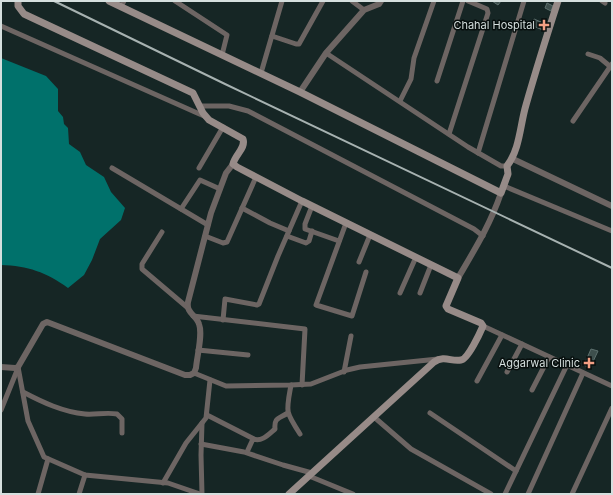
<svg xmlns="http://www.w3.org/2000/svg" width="613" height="495" viewBox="0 0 613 495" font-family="Inter,sans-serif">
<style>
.water{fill:#00716b}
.building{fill:#3d4f4d;stroke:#5d706e}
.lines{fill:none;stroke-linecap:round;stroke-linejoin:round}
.minor{stroke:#6d6563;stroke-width:5}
.tertiary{stroke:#6d6563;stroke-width:6}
.secondary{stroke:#978b88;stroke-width:7}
.rail{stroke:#a7b2b1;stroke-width:2}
.poi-dot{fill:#f39f84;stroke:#070e0d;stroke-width:1.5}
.labels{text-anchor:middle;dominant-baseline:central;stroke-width:3;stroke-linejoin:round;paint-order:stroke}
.poi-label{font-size:11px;fill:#d5dfde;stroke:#070e0d;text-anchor:end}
</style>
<rect width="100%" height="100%" fill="#162625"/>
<path class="water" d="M1,58L46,76L58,89V111L63,117L64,124L68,128L69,144L80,152L86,165L104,177L111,192L125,208L121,220L100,239L92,260L84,275L68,288C46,272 28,266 1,265Z"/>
<g class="building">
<polygon points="492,1 501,1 498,5"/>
<polygon points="547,3 553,6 551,11 545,8"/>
<polygon points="534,19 548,25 545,31 531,25"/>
<polygon points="591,349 598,351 590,368 584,365"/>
</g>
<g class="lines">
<g class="minor">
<polyline points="175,1 227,35 222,55"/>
<polyline points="352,1 364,10"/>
<polyline points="602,1 605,3"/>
<polyline points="121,7 124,1"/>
<polyline points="1,26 204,116"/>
<polyline points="272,36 296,44 299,44 323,1"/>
<polyline points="326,53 468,147 501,166 507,166"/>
<polyline points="588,54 600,58 612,68"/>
<polyline points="261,73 282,1"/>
<polyline points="437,81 463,1"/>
<polyline points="400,101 411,79 414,58 434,1"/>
<polyline points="199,106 229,106 248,111 474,229 483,236"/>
<polyline points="573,121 612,64"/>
<polyline points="449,134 488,13 487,9 468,1"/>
<polyline points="478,153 524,1"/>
<polyline points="112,168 208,225"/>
<polyline points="199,168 223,127"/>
<polyline points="504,186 612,231"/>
<polyline points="312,206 305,224 305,229 339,241"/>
<polyline points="242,208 270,223 289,231"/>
<polyline points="181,209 200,180 220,189"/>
<polyline points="346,223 316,305 352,316 366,272"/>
<polyline points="162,232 142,264 142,269 188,308"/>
<polyline points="205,236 223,243 227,242 256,177"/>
<polyline points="287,236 306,243 309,241 312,231"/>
<polyline points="359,262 370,235"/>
<polyline points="400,293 416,257"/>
<polyline points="420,293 431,265"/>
<polyline points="193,316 305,329 302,385"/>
<polyline points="223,320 225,299 257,305 259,304 278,256 302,201"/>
<polyline points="483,326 612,386"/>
<polyline points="198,350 248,355"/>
<polyline points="18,367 28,421 44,457 85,475 168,483 200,494"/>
<polyline points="344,372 351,336"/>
<polyline points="507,372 522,344"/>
<polyline points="194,373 226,386 291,385 311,384 347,370 360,367 438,359"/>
<polyline points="477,381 502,335"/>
<path d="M291,385C286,412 285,411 300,434"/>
<polyline points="532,390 549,357"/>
<path d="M23,392C42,402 63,412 85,414C95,415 106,412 117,414L122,419V433"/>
<polyline points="1,410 18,368"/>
<polyline points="430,413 516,471"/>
<polyline points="207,415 254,439"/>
<polyline points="374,417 411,449 491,494"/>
<polyline points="202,423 201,455 202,494"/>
<polyline points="201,444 244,452 283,465 312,473"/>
<path d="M247,452L253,439C262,442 268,435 275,429C274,418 278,419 288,413"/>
<polyline points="309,476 353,494"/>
<polyline points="163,483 186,443 206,418 210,380"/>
<polyline points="38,494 48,459"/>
<polyline points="79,494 85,475"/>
<polyline points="505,494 567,365"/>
<polyline points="528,494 583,373"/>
<polyline points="572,494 612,408"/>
</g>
<g class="tertiary">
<polyline points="300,92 326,53 364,10 379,4 381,1"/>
<polyline points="513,159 612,206"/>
<path d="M458,278C475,249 490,225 501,193"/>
<path d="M1,367L15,368L18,367L43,324L47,322L185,375H190L194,373L196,368C197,356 203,334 199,324C196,315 186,313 188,302L211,213L226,173L233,164"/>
</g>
<g class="secondary">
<path d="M18,1V6L24,14L193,93L203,113L209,120L243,139C246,148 235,155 233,164L237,167L302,201L458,278L446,306L448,309L481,323L483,326C480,333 468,359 461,360C451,362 445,355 434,362L289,494"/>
<path d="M109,1L300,92L501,193L508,174L507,166C520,149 520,125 526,105C536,70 547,35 558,1"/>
</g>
<polyline class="rail" points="54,1 225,84 612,268"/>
</g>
<g class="poi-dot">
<path d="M542 19h4v4h4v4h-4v4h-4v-4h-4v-4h4z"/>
<path d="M587 357h4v4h4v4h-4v4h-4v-4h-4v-4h4z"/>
</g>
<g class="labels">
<g class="poi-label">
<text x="535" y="25">Chahal Hospital</text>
<text x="580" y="363">Aggarwal Clinic</text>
</g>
</g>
<rect width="613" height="495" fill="none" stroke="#d5dfde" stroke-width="4"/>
</svg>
